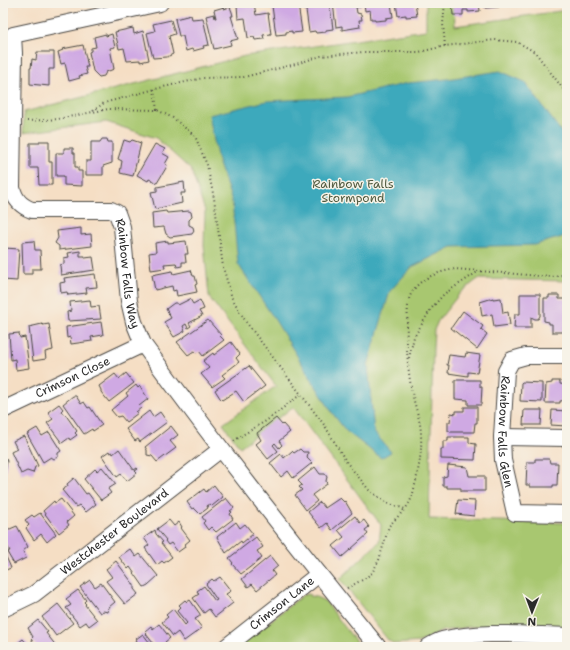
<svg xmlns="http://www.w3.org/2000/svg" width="570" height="650" viewBox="0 0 570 650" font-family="'Shantell Sans',sans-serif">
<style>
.green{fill:#a8c76f;stroke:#6a794d}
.water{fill:#3da9bc;stroke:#346a74}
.building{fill:#cfa9e3}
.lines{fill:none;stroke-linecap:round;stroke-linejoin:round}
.minor-casing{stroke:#494642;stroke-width:18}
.path{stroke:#494642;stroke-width:2;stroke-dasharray:1 3;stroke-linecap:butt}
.minor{stroke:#fff;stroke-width:16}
.labels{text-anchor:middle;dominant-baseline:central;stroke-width:3;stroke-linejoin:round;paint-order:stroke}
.park-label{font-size:12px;fill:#505a3f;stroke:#f7f3e8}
.street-label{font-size:12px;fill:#2b2b2b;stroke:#f7f3e8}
</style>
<rect width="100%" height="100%" fill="#f7f3e8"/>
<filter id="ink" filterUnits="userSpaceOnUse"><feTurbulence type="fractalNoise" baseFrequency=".025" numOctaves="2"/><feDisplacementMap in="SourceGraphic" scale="8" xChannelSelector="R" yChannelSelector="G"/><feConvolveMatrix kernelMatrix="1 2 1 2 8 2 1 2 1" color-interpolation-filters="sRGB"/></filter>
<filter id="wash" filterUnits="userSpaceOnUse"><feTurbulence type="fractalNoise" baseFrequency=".012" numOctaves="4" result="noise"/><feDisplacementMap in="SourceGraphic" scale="16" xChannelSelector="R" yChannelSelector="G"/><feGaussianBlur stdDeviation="0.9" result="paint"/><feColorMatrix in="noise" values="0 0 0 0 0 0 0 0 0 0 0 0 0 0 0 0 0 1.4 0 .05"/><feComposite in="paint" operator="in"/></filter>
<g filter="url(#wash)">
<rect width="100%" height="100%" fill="#f5dec4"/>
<g class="green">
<polygon points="426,3 454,3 455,26 567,10 567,281 478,279 460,293 438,321 434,330 433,348 429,519 567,523 567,627 492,626 469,627 442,631 420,642 394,644 388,640 340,579 379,542 381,525 293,407 240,447 223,424 276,386 209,297 204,245 205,211 191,170 156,138 106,122 23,133 24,112 245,56 426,30"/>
<polygon points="309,594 310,596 316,597 325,601 360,647 238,647 303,595"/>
</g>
<polygon class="water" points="500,71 525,82 562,133 567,138 567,233 562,237 534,245 452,247 412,267 390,291 368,365 374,432 391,452 381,458 346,431 333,414 275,320 238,264 232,201 218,161 209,115 267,101 347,97 408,83 447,79"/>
<g id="blocks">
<g class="building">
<polygon points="243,3 254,3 256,15 268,13 271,34 263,35 264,39 255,40 254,37 248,38 245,18 238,19 237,5"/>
<polygon points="283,3 319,3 319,5 323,5 323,6 330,6 333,29 326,30 326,32 316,33 315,31 309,32 306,10 303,10 302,4 298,4 302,32 292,33 292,31 286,32 286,34 276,35 272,6 283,5"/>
<polygon points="333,3 360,3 361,7 356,7 357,13 361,14 362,20 359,20 360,27 342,30 342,26 336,27"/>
<polygon points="364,3 391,3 393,17 386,18 386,20 375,21 375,19 371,19 370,10 365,11"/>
<polygon points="396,3 415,3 417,16 406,17 406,15 398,16"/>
<polygon points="452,3 479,3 480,11 468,12 468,10 463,10 463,15 453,15"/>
<polygon points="484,3 505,3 505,5 499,6 499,7 485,8"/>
<polygon points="224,7 224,9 230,7 232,12 233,16 231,16 238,39 230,41 231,45 214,49 206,16 214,14 215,18 216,18 214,10"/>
<polygon points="191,15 192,19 203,18 209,45 203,46 204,48 193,51 192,49 186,51 183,36 179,36 175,19"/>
<polygon points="171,20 175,34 169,36 173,54 167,57 153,58 147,33 155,31 153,24"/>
<polygon points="133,28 134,34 143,31 149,60 140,62 140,60 127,61 124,48 119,49 115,32"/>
<polygon points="106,34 106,36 112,34 115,47 110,48 114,69 106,72 104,76 99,77 93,71 89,52 91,51 91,48 96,47 94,37"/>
<polygon points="83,45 88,67 85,67 87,74 79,76 80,78 69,81 65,63 61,64 58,52 63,50 62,49"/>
<polygon points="37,52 54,52 54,69 49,69 49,86 30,84 30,68 31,68 32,59 36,60"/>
<polygon points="102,139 107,139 108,142 112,142 112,163 103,166 103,175 86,175 86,161 91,161 91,142 100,142"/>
<polygon points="124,140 130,142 132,140 141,143 133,176 120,173 122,161 118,159"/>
<polygon points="39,141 49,141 49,162 52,162 52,185 39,185 38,168 30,168 30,143 39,143"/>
<polygon points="155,144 165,149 162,153 169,157 165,164 167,165 166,168 157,183 149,179 148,181 137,175"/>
<polygon points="64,148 73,148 73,153 75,153 75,167 78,167 78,171 82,171 82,186 64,185 64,176 56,176 56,153 64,153"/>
<polygon points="184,182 185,193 181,193 182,203 155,209 151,192 157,191 157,187"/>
<polygon points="166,211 167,213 189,211 191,212 192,217 189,220 189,225 193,227 194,231 192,234 170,237 166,234 164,227 153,228 152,213"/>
<polygon points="81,228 81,235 91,234 92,246 59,250 59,246 55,243 58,238 57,231"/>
<polygon points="34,241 35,250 40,250 41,269 32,269 32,274 23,274 22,242"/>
<polygon points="168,241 168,243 186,241 188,254 185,254 186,262 182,262 182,266 177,267 176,263 164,264 165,268 151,270 149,253 156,252 155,243"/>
<polygon points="5,248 19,249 17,281 3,280 3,258 4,258"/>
<polygon points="80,251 80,256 85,256 85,258 93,257 95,270 61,275 60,265 64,264 64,258 69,257 68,253"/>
<polygon points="191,270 193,276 195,276 197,284 195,285 197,292 177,296 176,290 173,291 172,286 155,290 152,275 172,271 173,274"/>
<polygon points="95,274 97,287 86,288 87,293 68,295 67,292 61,293 60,283 65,282 64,278"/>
<polygon points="520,294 540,294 540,316 538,319 535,319 531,317 531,328 514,328 515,314 520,314"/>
<polygon points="549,295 559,295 559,299 566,299 567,332 552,332 552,324 549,324 549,322 544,321 544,298 549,298"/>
<polygon points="493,298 493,299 501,298 503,313 508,312 510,325 494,327 492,314 482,316 480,302"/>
<polygon points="190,299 193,304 200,300 204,309 199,311 202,316 189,323 191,326 188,328 186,324 183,326 185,331 174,337 164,322 171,318 166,309 174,303 177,303 178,305"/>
<polygon points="90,300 91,307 99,306 101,319 68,321 67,312 71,311 70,302"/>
<polygon points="463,311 483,326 481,329 487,334 477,349 451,328"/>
<polygon points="208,320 221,335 220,336 224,340 203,356 199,351 197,353 194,351 188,355 177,342"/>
<polygon points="101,322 103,335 91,337 92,341 71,344 70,337 67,338 66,327"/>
<polygon points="42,324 43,325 49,324 53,350 45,352 46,359 33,361 29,327"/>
<polygon points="19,333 20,338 25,337 29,368 16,370 15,359 11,360 9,334"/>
<polygon points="231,342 240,354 236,358 239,362 222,375 225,378 212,387 201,374 209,368 203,361 213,353 214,355"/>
<polygon points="466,353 480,355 477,373 468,372 468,376 448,373 449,365 447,365 449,355 465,357"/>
<polygon points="249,366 265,386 244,402 236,391 222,400 220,398 215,390"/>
<polygon points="126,373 134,383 109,402 101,392 101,390 99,386 115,374 119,379"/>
<polygon points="455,380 480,380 480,387 482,387 481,405 468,405 468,400 455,399"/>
<polygon points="552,381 560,381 560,384 567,385 567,400 560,401 560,403 545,403 546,384 552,383"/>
<polygon points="522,382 542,383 542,402 520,401 521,383"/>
<polygon points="136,385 138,388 140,386 148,399 139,406 141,408 136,412 138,413 126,422 121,416 117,417 111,410 128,396 126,393"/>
<polygon points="73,396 76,396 81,404 84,402 88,408 90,407 102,425 93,431 92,429 84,434 63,404"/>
<polygon points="59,404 63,409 61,411 64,415 65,414 77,431 75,433 77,435 70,440 69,438 62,443 47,423 53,419 48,412"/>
<polygon points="464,407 477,407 477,423 475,423 474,432 450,432 450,431 448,431 448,422 450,422 451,413 456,414 456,411 464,411"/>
<polygon points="524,410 542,410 541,425 523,425"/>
<polygon points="552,410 567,411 566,426 551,425"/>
<polygon points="149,411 153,417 160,412 167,422 140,442 138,439 135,441 126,429"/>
<polygon points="276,418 282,425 283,424 290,432 279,441 282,445 279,448 275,443 273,445 278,451 268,459 256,444 261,440 257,433"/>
<polygon points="171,426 178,435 170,441 176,448 157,462 152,456 147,455 147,450 145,447"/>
<polygon points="37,428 42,436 49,432 61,451 58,453 58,457 54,459 51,457 43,462 27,434"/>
<polygon points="24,436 38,466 35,467 33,473 27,471 21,474 11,452 17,449 13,441"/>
<polygon points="448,437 469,437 469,443 476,444 475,460 441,459 441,449 443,449 443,441 448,441"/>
<polygon points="119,449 134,470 137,468 138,469 135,471 137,473 127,481 121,474 117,477 102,456 109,451 110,453 112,452 113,454"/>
<polygon points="300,449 303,452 308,452 307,458 312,463 293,478 288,471 281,477 270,463 281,454 284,458 292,451 294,453"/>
<polygon points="3,458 6,459 7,461 4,480"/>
<polygon points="535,459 549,459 550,463 558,463 557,485 553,485 553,487 530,487 530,485 526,485 527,462 535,462"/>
<rect x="565" y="464" width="2" height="24"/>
<polygon points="448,465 467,467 469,476 485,476 485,491 461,491 461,488 447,488 447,486 443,486 443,477 447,476"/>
<polygon points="102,467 116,484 108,489 111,493 101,500 84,479 95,469 97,471"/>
<polygon points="315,467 320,474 325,474 327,477 326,481 327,484 312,495 317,501 306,510 295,495 302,490 299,487 302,485 298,481"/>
<polygon points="74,478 86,494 88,493 96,504 86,512 79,505 76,507 62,490 68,486 67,484"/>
<polygon points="214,485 223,497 212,506 210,504 207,506 208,508 200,514 194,508 192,509 187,502 204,489 206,492"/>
<polygon points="226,498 234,508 230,511 232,512 230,514 233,519 216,532 211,527 208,530 203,523 205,521 202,517"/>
<polygon points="340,498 344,502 345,501 352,513 332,530 327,523 321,528 308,512 320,502 325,508"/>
<polygon points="61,499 74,516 67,522 69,525 59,533 43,511 54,501 55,503"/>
<polygon points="458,500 475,501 474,516 456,514"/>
<polygon points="40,513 56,534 47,542 41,534 34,540 26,528 29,525 25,520 32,515 34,517"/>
<polygon points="355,516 360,523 364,520 369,527 365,530 368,534 342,557 333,546 344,537 338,530"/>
<polygon points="169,520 174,526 179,522 182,527 181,528 190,540 184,545 185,547 178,552 171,543 168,545 165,541 166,540 157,529"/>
<polygon points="236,522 240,528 245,524 253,534 242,543 241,541 226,553 217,537"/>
<polygon points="17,526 28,547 23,551 26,558 14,564 8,554 9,554 8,551 10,551 3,539 3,533 5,528 10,529"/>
<polygon points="155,530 156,534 163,542 161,543 172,557 164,563 162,561 157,565 145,548 149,545 144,538"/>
<polygon points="256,537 263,547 257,551 262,558 241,574 232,564 233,563 229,558"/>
<polygon points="130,549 136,557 140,554 158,576 148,585 144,587 130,567 128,569 119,557"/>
<polygon points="3,550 11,568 3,571"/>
<polygon points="270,556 278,566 272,571 275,575 257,590 252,584 248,587 242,579"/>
<polygon points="116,561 134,585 134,589 138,594 125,604 106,581 112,577 106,569"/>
<polygon points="220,577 231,591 226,594 233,603 215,617 209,609 204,613 193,598 199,594 197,591 204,586 215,601 217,600 206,584 212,579 214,581"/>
<polygon points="90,580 95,587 101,583 115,602 109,607 108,612 103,611 100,613 80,587"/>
<polygon points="78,590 86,600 84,602 86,604 85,605 97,620 89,626 86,622 80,626 66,608 71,605 66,599"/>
<polygon points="185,600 187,602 190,600 200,614 200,616 195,619 202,628 184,641 178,632 173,636 162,622 168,617 166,615 173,609 185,625 187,623 177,611 181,607 179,605"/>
<polygon points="58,604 73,623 56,636 42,617"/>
<polygon points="38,620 48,632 46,633 57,647 37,647 31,639 33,637 28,628"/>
<polygon points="159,624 170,638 165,642 168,647 156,647 146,634 147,633 145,631 151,626 153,629"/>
<polygon points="143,634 153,647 132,647 131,646 137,641 136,639"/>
<polygon points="23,639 30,647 14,647 14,646"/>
</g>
</g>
</g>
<g filter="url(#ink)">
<use href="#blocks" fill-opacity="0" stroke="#494642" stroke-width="1"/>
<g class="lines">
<g class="minor-casing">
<g id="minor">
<path id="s1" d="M160,3L13,35L14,53L12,188C15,200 21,206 32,210H111L117,213L122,227L129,301L134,322L143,344C218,447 297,548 378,647"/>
<path id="s2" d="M567,356H526L512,360L506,371L502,437L503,460L515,513L567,514"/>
<path id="s3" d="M3,410L143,344"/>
<polyline points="502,437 567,438"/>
<path id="s4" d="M3,609L34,594L221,449"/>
<path id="s5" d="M226,647L319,574"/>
<path d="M428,647C432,645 437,641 442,640C482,630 526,635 567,636"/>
</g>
</g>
<g class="path">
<polyline points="445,46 443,24 445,3"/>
<polyline points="154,89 157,110"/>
<polyline points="93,111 104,103 159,88 203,78 244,77 296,64 321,56 364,52 419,52 445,46 495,40 517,42 535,52 567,94"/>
<path d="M27,121L58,119L108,109L157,110L173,118L195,136L207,165L214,198L223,267L232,298L246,322L325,426L347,463L369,490L387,503L405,509C413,499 413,492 416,481C419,466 422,451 421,435C421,422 416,410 413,397C408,374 406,347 407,324C408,316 407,303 410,296C418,278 438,272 455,269L552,277L567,274"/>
<polyline points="409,358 414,337 431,309 444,294 479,271"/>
<polyline points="234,441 244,434 266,421 300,395"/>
<polyline points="347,588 364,579 372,573 379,560 389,526 405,509"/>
</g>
<use href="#minor" class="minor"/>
</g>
</g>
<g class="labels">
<g class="park-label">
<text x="353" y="184">Rainbow Falls<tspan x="353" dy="14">Stormpond</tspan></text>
</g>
<g class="street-label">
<text stroke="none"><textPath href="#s1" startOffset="482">Rainbow Falls Way</textPath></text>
<text stroke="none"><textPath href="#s3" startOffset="77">Crimson Close</textPath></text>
<text stroke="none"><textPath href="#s2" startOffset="129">Rainbow Falls Glen</textPath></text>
<text stroke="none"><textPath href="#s4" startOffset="136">Westchester Boulevard</textPath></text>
<text stroke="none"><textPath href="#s5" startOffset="71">Crimson Lane</textPath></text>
</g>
</g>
<rect width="570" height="650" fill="none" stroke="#f7f3e8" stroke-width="16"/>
<g transform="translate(532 612) rotate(181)" stroke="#f7f3e8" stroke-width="3" paint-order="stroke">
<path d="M0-3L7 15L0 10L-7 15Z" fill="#2b2b2b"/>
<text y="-6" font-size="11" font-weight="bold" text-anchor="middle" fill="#2b2b2b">N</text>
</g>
</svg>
